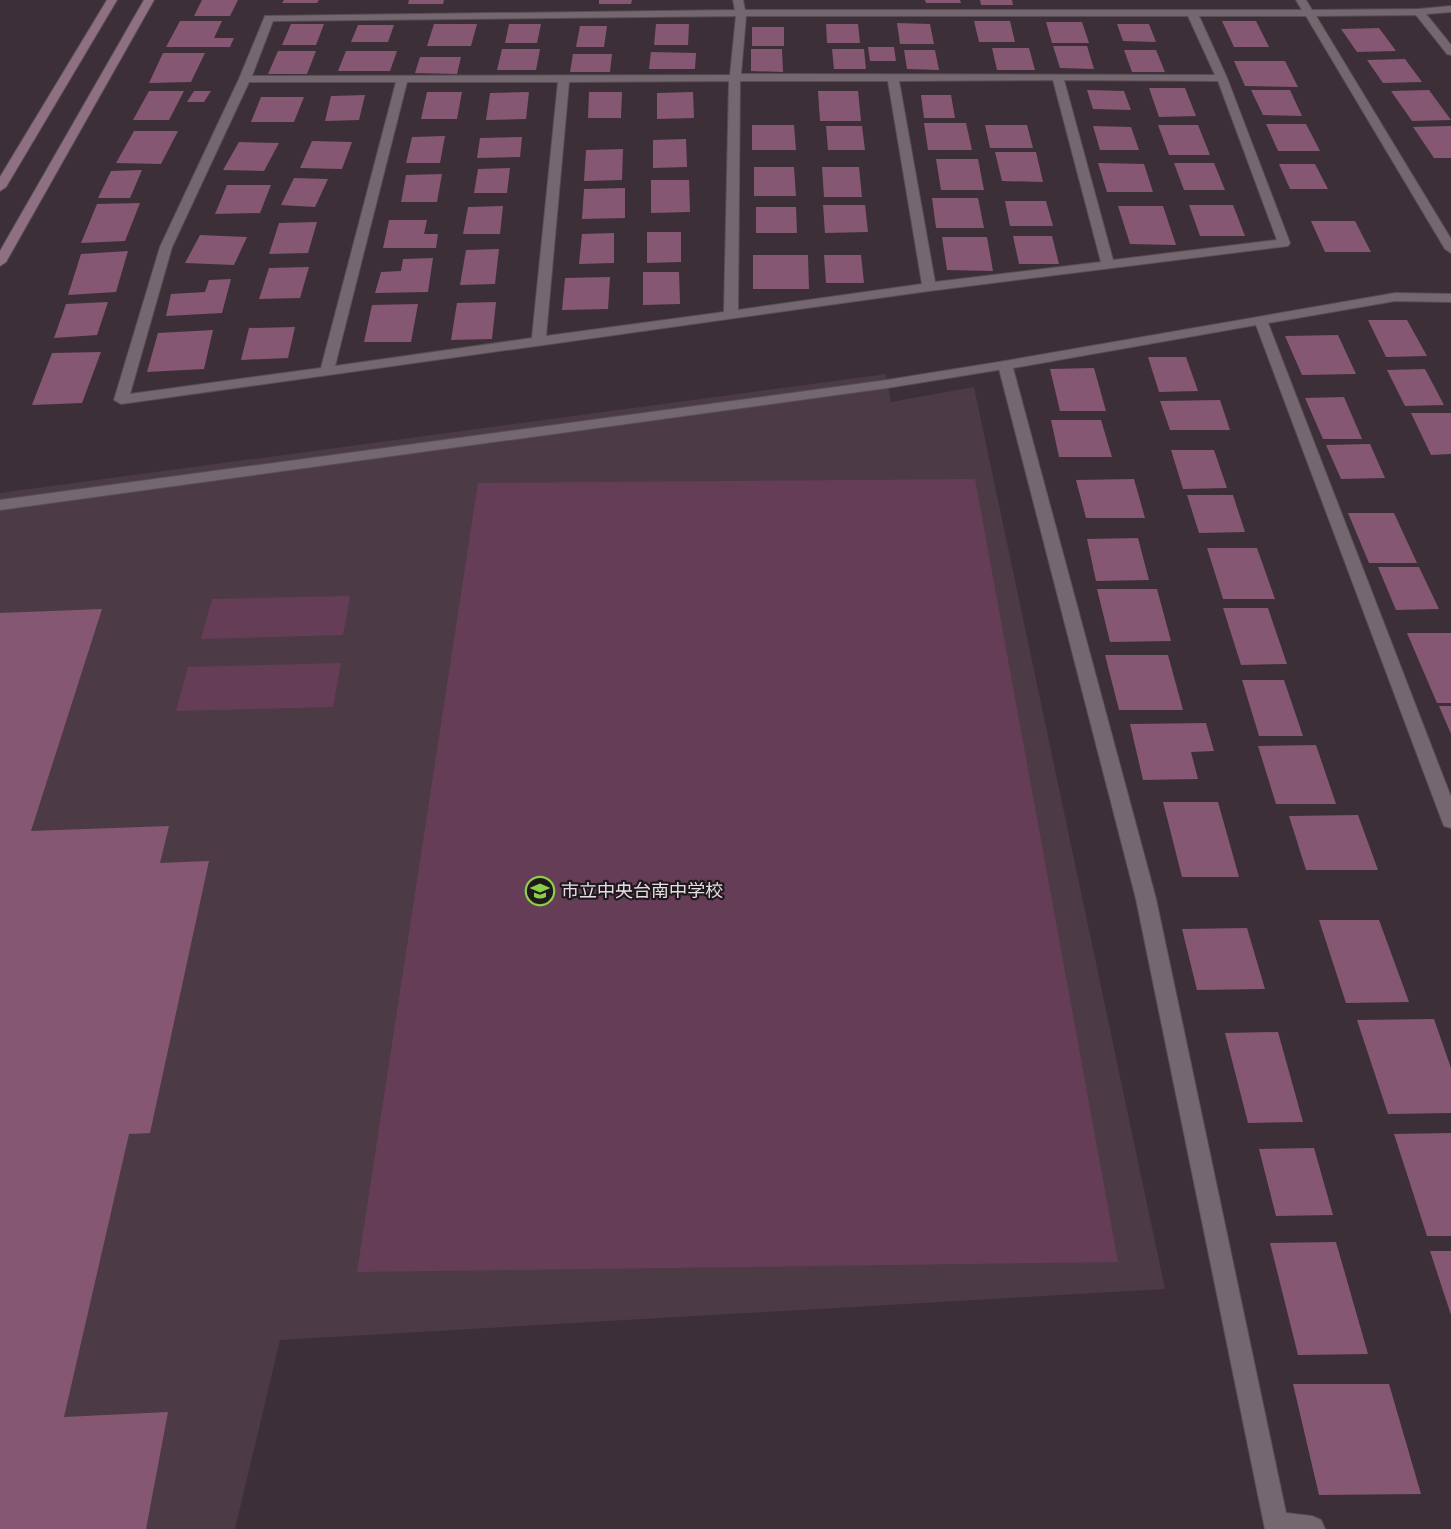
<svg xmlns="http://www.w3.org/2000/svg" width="1451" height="1529" viewBox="0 0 1451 1529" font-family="Bitter,'Noto Sans JP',serif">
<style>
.built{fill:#4c3b45}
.green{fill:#663d57}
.building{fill:#855773}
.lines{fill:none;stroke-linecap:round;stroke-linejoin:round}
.lane-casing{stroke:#594e55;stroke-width:2}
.street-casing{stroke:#594e55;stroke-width:2}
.secondary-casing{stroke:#594e55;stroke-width:2}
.lane{fill:#75676f;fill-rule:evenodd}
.street{fill:#75676f;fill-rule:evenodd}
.secondary{fill:#8e7082;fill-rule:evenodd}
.labels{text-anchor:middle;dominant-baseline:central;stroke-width:4.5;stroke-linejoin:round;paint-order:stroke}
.poi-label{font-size:18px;fill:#e5dde2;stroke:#1f191d;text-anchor:start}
</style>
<rect width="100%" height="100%" fill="#3c2f37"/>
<polygon class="built" points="886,374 891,402 974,387 1165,1289 280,1340 235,1529 0,1529 0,493"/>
<g class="green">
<polygon points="975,479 1118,1262 357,1272 478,483"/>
<polygon points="350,596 343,635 201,639 212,599"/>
<polygon points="341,663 333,707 176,711 188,667"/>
</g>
<g class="building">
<polygon points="202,0 238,0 230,16 194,16"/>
<polygon points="284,0 319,0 317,3 282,3"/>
<polygon points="409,0 444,0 443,4 408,4"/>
<polygon points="599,0 632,0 631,4 599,4"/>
<polygon points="925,0 960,0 961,3 926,3"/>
<polygon points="980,0 1012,0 1013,5 981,5"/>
<polygon points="180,21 222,21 214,38 234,38 230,47 166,47"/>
<polygon points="974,21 1010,21 1015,42 979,42"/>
<polygon points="1222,21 1256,21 1269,47 1234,47"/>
<polygon points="1046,22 1082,22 1089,43 1052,43"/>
<polygon points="897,23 930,24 934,44 900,44"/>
<polygon points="291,24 324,24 316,45 282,45"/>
<polygon points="434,24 477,24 471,46 427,46"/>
<polygon points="509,24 541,24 537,43 505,43"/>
<polygon points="656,24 689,24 688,45 654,45"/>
<polygon points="826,24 858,24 860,43 827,43"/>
<polygon points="1117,24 1149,24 1156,42 1123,41"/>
<polygon points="358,25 394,25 388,42 351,42"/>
<polygon points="580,26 607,26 604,47 576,47"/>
<rect x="752" y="27" width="32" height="19"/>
<polygon points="1379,28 1396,51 1357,52 1341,29"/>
<polygon points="1053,46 1087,46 1094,69 1060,68"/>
<polygon points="868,47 894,47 896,61 870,61"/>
<polygon points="992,48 1029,48 1035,70 997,70"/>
<polygon points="502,49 540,49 536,70 497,70"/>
<polygon points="751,49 782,49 783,72 751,71"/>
<polygon points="832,49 864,49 866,69 834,69"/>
<polygon points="904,50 935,50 939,70 907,69"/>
<polygon points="1124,50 1156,50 1165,72 1132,72"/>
<polygon points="278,51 316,51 307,74 268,74"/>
<polygon points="346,51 397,51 390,71 338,71"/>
<polygon points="651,52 696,53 695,69 649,69"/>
<polygon points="163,53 205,53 191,82 149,83"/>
<polygon points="573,54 612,54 610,72 570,72"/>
<polygon points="420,57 461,57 457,74 415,73"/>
<polygon points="1405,59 1422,82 1383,83 1367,60"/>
<polygon points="1234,61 1285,61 1298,87 1245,86"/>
<polygon points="1149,88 1185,88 1196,116 1159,117"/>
<polygon points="1087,90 1124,91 1131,110 1093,109"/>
<polygon points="1251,90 1290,90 1302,116 1263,115"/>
<polygon points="1429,90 1451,120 1412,121 1391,91"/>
<polygon points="149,91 184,91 169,120 133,120"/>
<polygon points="194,91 211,91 204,102 187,102"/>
<polygon points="818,91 858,91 861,121 820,121"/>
<polygon points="427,92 462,92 457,119 421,119"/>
<polygon points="529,92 526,119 486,120 490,93"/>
<polygon points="589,92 622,92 621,118 588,118"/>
<polygon points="693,92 694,118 657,119 657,93"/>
<polygon points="365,95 359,120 325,121 331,96"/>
<polygon points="921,95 951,95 955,118 924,118"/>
<polygon points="261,97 304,97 294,122 251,122"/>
<polygon points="924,123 966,123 972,150 928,150"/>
<polygon points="1266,124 1306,124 1320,151 1278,151"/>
<polygon points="752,125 794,125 796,150 752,150"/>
<polygon points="985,125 1027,125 1033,148 990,148"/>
<polygon points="1158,125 1198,125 1210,155 1169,155"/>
<polygon points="826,126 862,126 865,150 828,150"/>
<polygon points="1093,126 1131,127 1139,150 1100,150"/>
<polygon points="1451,126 1451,158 1434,158 1413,127"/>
<polygon points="134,131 178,131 161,164 116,163"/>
<polygon points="445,136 440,163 406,163 412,137"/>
<polygon points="522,137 520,157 477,158 480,138"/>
<polygon points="686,139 687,167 653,168 653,140"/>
<polygon points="312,141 352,142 342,169 300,168"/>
<polygon points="239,142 279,143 264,171 223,170"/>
<polygon points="623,149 622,180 584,181 586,150"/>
<polygon points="995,152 1036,152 1043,182 1002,181"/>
<polygon points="936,159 978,159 984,190 941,190"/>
<polygon points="1098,163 1144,164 1153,192 1107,192"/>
<polygon points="1174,163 1214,163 1225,190 1184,190"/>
<polygon points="1279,164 1315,164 1328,189 1290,189"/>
<polygon points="754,167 794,167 796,196 754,196"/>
<polygon points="822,167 859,167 862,197 824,197"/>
<polygon points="510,168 507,193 474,193 478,169"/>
<polygon points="142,170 130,198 98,198 111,171"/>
<polygon points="442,174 437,202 401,202 406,175"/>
<polygon points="294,178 328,179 315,207 281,205"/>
<polygon points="651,180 689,180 690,212 651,213"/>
<polygon points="227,185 271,185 260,213 215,214"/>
<polygon points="625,188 625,218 582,219 584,189"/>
<polygon points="932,198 978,198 984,228 936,228"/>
<polygon points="1005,201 1046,201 1053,226 1010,226"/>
<polygon points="140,203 125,241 81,243 97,204"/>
<polygon points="823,205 865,205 868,232 825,233"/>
<polygon points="1189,205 1233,205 1245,236 1200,236"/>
<polygon points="503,206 500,234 463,234 468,207"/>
<polygon points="1118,206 1163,206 1176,245 1130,244"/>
<polygon points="756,207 796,207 797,233 756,233"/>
<polygon points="389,220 427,220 424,234 438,234 436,248 383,248"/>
<polygon points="1311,221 1355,221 1371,252 1325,252"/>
<polygon points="317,222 308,253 269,254 279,223"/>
<polygon points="647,232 681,232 681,262 647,263"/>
<polygon points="614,233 614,263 579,264 582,234"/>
<polygon points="200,235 247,237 234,265 185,263"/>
<polygon points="1013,236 1052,236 1059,264 1019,264"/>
<polygon points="942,237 987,237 993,271 947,270"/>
<polygon points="499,249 495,284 460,285 466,250"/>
<polygon points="128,251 116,292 68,295 81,254"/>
<polygon points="753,255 808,255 809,289 753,289"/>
<polygon points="824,255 861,255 864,283 826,283"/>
<polygon points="433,258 428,292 375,293 381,272 401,271 403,259"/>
<polygon points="309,267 300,298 259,299 269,268"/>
<polygon points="643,272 679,272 680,304 643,305"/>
<polygon points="610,277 608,309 562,310 565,278"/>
<polygon points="231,279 222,313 166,316 171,294 205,292 209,280"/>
<polygon points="108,302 97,335 54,338 66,304"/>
<polygon points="496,302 492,339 451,340 457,303"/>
<polygon points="418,304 411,342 364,342 372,305"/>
<polygon points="1368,320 1407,320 1427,356 1386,357"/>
<polygon points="295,327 288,358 241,360 249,328"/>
<polygon points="213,330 204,369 147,372 158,333"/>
<polygon points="1338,335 1356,374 1302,375 1285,336"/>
<polygon points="101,352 82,403 32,405 52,353"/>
<polygon points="1148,357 1186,357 1198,391 1159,392"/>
<polygon points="1094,368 1106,411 1060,411 1050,369"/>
<polygon points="1425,369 1444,405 1405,406 1387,370"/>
<polygon points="1344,397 1362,439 1323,439 1305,398"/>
<polygon points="1220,400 1230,430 1170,430 1160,401"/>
<polygon points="1411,413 1451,413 1451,454 1431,455"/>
<polygon points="1051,420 1101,420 1112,457 1059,457"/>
<polygon points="1370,444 1385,478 1341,479 1326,445"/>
<polygon points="1171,450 1214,450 1227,488 1183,489"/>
<polygon points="1134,479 1145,518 1086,518 1076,480"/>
<polygon points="1187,495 1233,495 1245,532 1199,533"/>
<polygon points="1348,513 1394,513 1417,563 1369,563"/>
<polygon points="1138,538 1149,580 1096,581 1087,539"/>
<polygon points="1207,548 1257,548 1275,599 1223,599"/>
<polygon points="1378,567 1419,567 1439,609 1396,610"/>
<polygon points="1097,589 1157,589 1171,641 1110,642"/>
<polygon points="1223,608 1268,608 1287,664 1241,665"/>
<polygon points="102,609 31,831 169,826 160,863 209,861 150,1133 129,1134 64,1417 168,1412 146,1529 0,1529 0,613"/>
<polygon points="1407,633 1451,633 1451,703 1437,703"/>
<polygon points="1105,655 1168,655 1183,710 1119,710"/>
<polygon points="1242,680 1284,680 1303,736 1259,736"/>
<polygon points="1439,706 1451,706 1451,734"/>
<polygon points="1206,723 1214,751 1191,752 1198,779 1143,780 1130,724"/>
<polygon points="1316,745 1336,804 1276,804 1258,746"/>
<polygon points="1163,802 1218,802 1239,877 1182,877"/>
<polygon points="1358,815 1378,870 1306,870 1289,816"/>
<polygon points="1319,920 1379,920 1409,1002 1346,1003"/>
<polygon points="1247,928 1265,989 1197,990 1182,929"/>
<polygon points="1434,1019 1451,1068 1451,1113 1388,1114 1357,1020"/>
<polygon points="1278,1032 1303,1122 1248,1123 1225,1033"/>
<polygon points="1451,1133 1451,1236 1427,1236 1394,1134"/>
<polygon points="1314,1148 1333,1215 1276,1216 1259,1149"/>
<polygon points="1336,1242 1368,1354 1298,1355 1270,1243"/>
<polygon points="1430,1251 1451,1251 1451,1315"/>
<polygon points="1293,1384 1389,1384 1421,1494 1319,1495"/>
</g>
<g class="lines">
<g class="lane-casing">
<polygon id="lane" points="1005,361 1010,362 1012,365 1010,368 887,388 0,510 0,500 887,380"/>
</g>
<g class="street-casing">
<g id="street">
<path d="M733,0H743L745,10H1302L1296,0H1306L1312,10L1419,9L1451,6V12L1426,14L1451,45V55L1447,54L1416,15L1316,16L1451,239V253L1445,249L1306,16H1199L1227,78L1290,243L1288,246L929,291L121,404L114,400L160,247L239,79L265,16L735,10ZM736,16L730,75L252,76L273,21ZM746,16H1188L1215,75L741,74ZM1053,80L1101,262L935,282L899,81ZM1064,80L1218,81L1277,240L1113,260ZM729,81L724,312L546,336L569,82ZM740,81H888L922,284L738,310ZM249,82H396L321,368L130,394L172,247ZM407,82H558L532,338L335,366Z"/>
<polygon points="1395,293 1451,294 1451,302 1395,301 1268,323 1451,797 1451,828 1444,826 1442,821 1256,325 1013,368 1156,899 1286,1513 1312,1516 1321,1520 1325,1529 1265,1529 1136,899 998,365 1005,361"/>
</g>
</g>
<g class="secondary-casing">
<g id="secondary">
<polygon points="107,0 117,0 6,187 0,191 0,177"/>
<polygon points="144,0 154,0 6,262 0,266 0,251"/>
</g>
</g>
<use href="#lane" class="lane"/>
<use href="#street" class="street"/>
<use href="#secondary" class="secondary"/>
</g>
<defs>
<g id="school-ring" transform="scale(1.5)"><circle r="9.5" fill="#1f191d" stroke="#89cf48" stroke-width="1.5"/><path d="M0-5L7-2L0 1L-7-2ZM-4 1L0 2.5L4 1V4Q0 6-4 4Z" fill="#89cf48"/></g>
</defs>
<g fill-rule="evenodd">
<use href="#school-ring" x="540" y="891"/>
</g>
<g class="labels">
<g class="poi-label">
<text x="561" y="891">市立中央台南中学校</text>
</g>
</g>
</svg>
